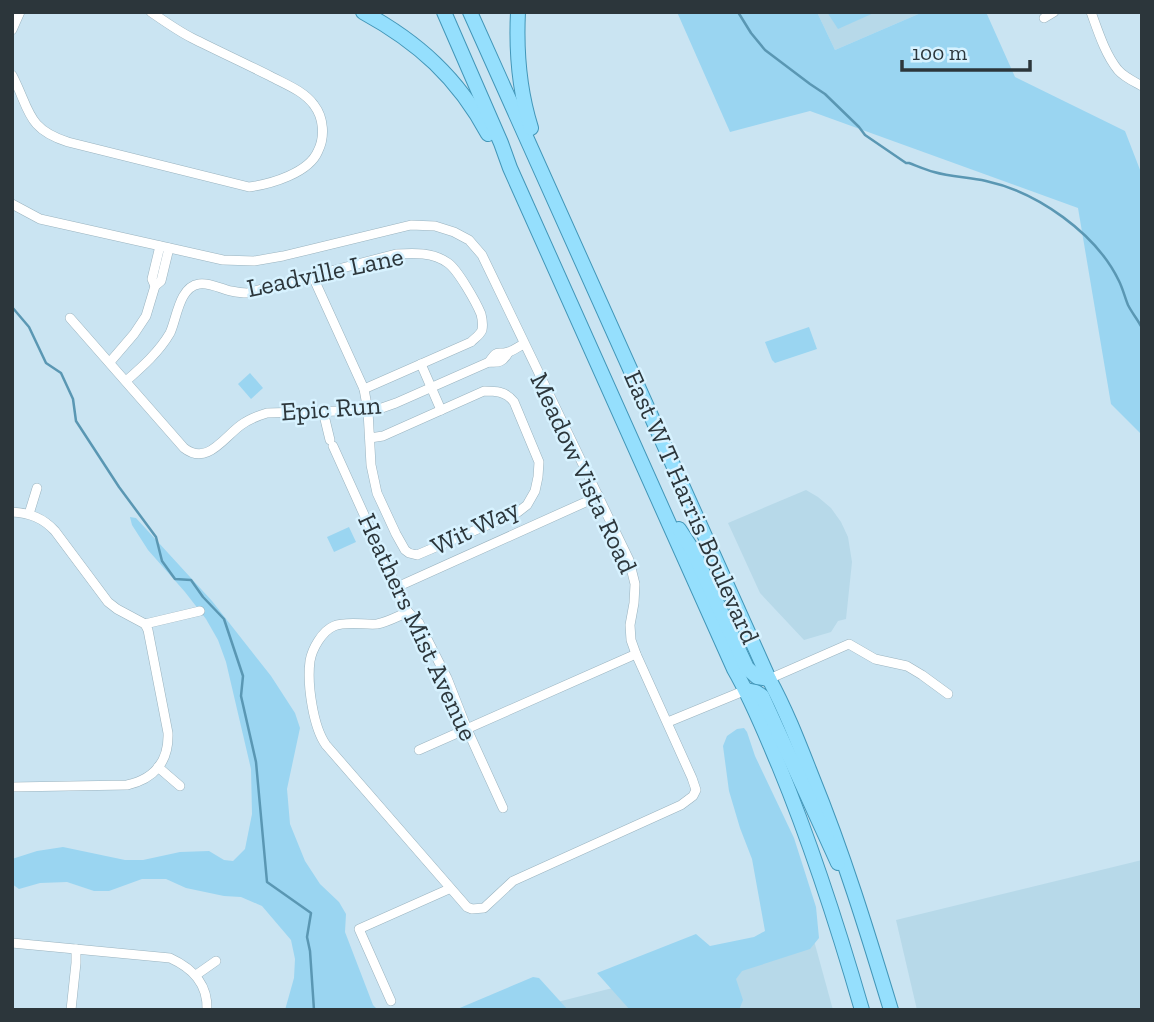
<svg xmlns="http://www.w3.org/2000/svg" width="1154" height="1022" viewBox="0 0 1154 1022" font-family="'Zilla Slab',serif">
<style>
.built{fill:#b7d9e9}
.green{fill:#9ad5f1}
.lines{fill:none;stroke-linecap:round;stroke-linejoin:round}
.stream{stroke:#5a97b3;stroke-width:2.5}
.minor-casing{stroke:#9ab3bf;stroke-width:10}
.primary-casing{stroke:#4296b8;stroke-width:16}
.minor{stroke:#fff;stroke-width:9}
.primary{stroke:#95dffd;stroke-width:14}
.labels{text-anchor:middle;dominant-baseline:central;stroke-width:5;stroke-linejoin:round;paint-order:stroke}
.street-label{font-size:26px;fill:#2c363b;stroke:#d7f2ff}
</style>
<rect width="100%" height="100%" fill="#cae4f2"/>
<g class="built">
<polygon points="817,12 923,12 835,50"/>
<polygon points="806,490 818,497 831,508 841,522 848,537 852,562 846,619 838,621 831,632 804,640 760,593 728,523"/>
<polygon points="1142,860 1142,1010 917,1010 896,920"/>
<polygon points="813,937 833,1010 526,1010"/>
</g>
<g class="green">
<polygon points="677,12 817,12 835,50 923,12 986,12 1015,77 1125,131 1142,175 1142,435 1111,404 1078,208 810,111 730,132"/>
<polygon points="827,12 876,12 838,29"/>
<polygon points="809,327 817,349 775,363 772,360 765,342"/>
<polygon points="250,373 263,388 251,399 238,384"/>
<polygon points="130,517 136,518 212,601 271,676 295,713 300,728 287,789 290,824 305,861 320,884 339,902 346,914 345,932 373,1005 378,1010 285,1010 294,978 295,959 291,940 262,906 241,897 224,896 186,888 166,879 142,879 109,891 94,891 67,882 40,883 19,889 12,884 12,859 37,851 63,847 125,860 143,860 180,852 209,851 224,860 233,861 245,849 252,814 251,769 226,662 218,640 206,619 185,592 148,550 132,525"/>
<polygon points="349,527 356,542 334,552 327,537"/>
<polygon points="744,728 747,732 755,756 794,838 816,907 819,938 810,949 742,971 736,979 743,1000 739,1010 630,1010 597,973 696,934 710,946 754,937 765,931 752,859 740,828 729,791 723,746 727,736 737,729"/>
<polygon points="533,977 539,978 568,1010 455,1010"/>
</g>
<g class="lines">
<g class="stream">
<path d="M738,12L751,33L765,50L810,84L825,94L859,127L865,135L906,163H909C917,166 926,170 934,172C951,177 969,177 986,181C1037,192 1096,233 1119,281C1123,289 1125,298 1128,305C1132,313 1138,320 1142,328"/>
<polyline points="12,307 29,327 46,363 61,373 73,399 76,421 119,487 156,537 162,561 175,579 191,580 203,597 224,619 243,676 241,696 256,762 267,882 311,913 307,937 310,951 314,1010"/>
</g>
<g class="minor-casing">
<g id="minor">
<path d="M1091,12C1098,31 1105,54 1118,70C1124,77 1133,81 1142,86"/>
<polyline points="1044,18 1054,12"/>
<polyline points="12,30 20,12"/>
<path d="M12,75C30,109 26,129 68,142L249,187C271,184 309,173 318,151C325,137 324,118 314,105C304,91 285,84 270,76C244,63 218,51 192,38C178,31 164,21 151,12"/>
<path d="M12,204L40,219L223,260L254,261L283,256L411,225L435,226L454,232L469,240L482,255L629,560L635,584L634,603L630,625L631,640L636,654L692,778L696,790L693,796L681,805L513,881L484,908L472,909L467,907L326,745C313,727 307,684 310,661C312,649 322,631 334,626C346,621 364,625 377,624C388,622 398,616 408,612"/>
<path d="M313,277L364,389L368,411L371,465L377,493L396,534L405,550L409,553L417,555L518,512L527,505L535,491L538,477L539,462L514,402C506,391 495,391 484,391L383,436L370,438"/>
<polyline points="155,286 152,279 160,246"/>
<path d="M70,318L184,448C207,466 223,438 241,425C249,419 257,416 267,413L376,410L396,403L489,362C499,363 503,362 508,353"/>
<polyline points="110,362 134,334 146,316 155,286 161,281 169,248"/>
<path d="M489,362C498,349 496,355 508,352C513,351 519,346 524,344"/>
<polyline points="421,364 441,410"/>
<path d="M126,381C142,367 159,352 170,333C177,318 179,287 199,284C209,282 221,289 231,291C236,292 241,293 247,293L396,254C414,253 433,252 448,263C458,270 476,302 481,314C482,318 483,325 482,330C480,335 475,338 471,342L364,389"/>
<polyline points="323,411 330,440"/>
<polyline points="333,446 408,612 419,623 447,678 467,729 503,808"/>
<path d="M12,512C30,513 43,518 55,531L108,602L117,609L145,624L200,611"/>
<polyline points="29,514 37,488"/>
<polyline points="397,587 599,496"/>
<polyline points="769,679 849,644 875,659 907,666 922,675 948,694"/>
<polyline points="668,722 746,690"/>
<polyline points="419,750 636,654"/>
<polyline points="158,767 180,786"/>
<path d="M12,787L127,785C154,779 169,762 168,733L148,630L145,624"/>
<path d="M12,943L170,958C192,968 208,983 207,1010"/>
<polyline points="196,975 216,961"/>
<polyline points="391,1001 359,929 449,889"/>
<polyline points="71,1010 76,963 76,949"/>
</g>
</g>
<g class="primary-casing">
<g id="primary">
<path d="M363,12C418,42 458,78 488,134"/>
<path d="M444,12L501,143L510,168L734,669C752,700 765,733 779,766C812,846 838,927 862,1010"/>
<path d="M470,12L769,679C786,710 799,744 812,777C843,853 867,931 891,1010"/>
<path d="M518,12C516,52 519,90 531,128"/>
<polyline points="679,529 692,549 747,668 757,677 769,679"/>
<polyline points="746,690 756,692 762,696 838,863"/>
</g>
</g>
<use href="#minor" class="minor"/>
<use href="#primary" class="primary"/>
</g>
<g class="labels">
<g class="street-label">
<text transform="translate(325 272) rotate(-12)">Leadville Lane</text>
<text transform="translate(331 408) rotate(-4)">Epic Run</text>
<text transform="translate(584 473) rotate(65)">Meadow Vista Road</text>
<text transform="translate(692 507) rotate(66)">East W T Harris Boulevard</text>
<text transform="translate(475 527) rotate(-26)">Wit Way</text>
<text transform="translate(418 627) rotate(65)">Heathers Mist Avenue</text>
</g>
</g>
<rect width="1154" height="1022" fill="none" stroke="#2c363b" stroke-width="28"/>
<path d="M902 60v10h128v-10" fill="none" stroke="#2c363b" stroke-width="3.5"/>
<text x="912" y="60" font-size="21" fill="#2c363b" stroke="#d7f2ff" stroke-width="5" paint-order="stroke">100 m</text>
</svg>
